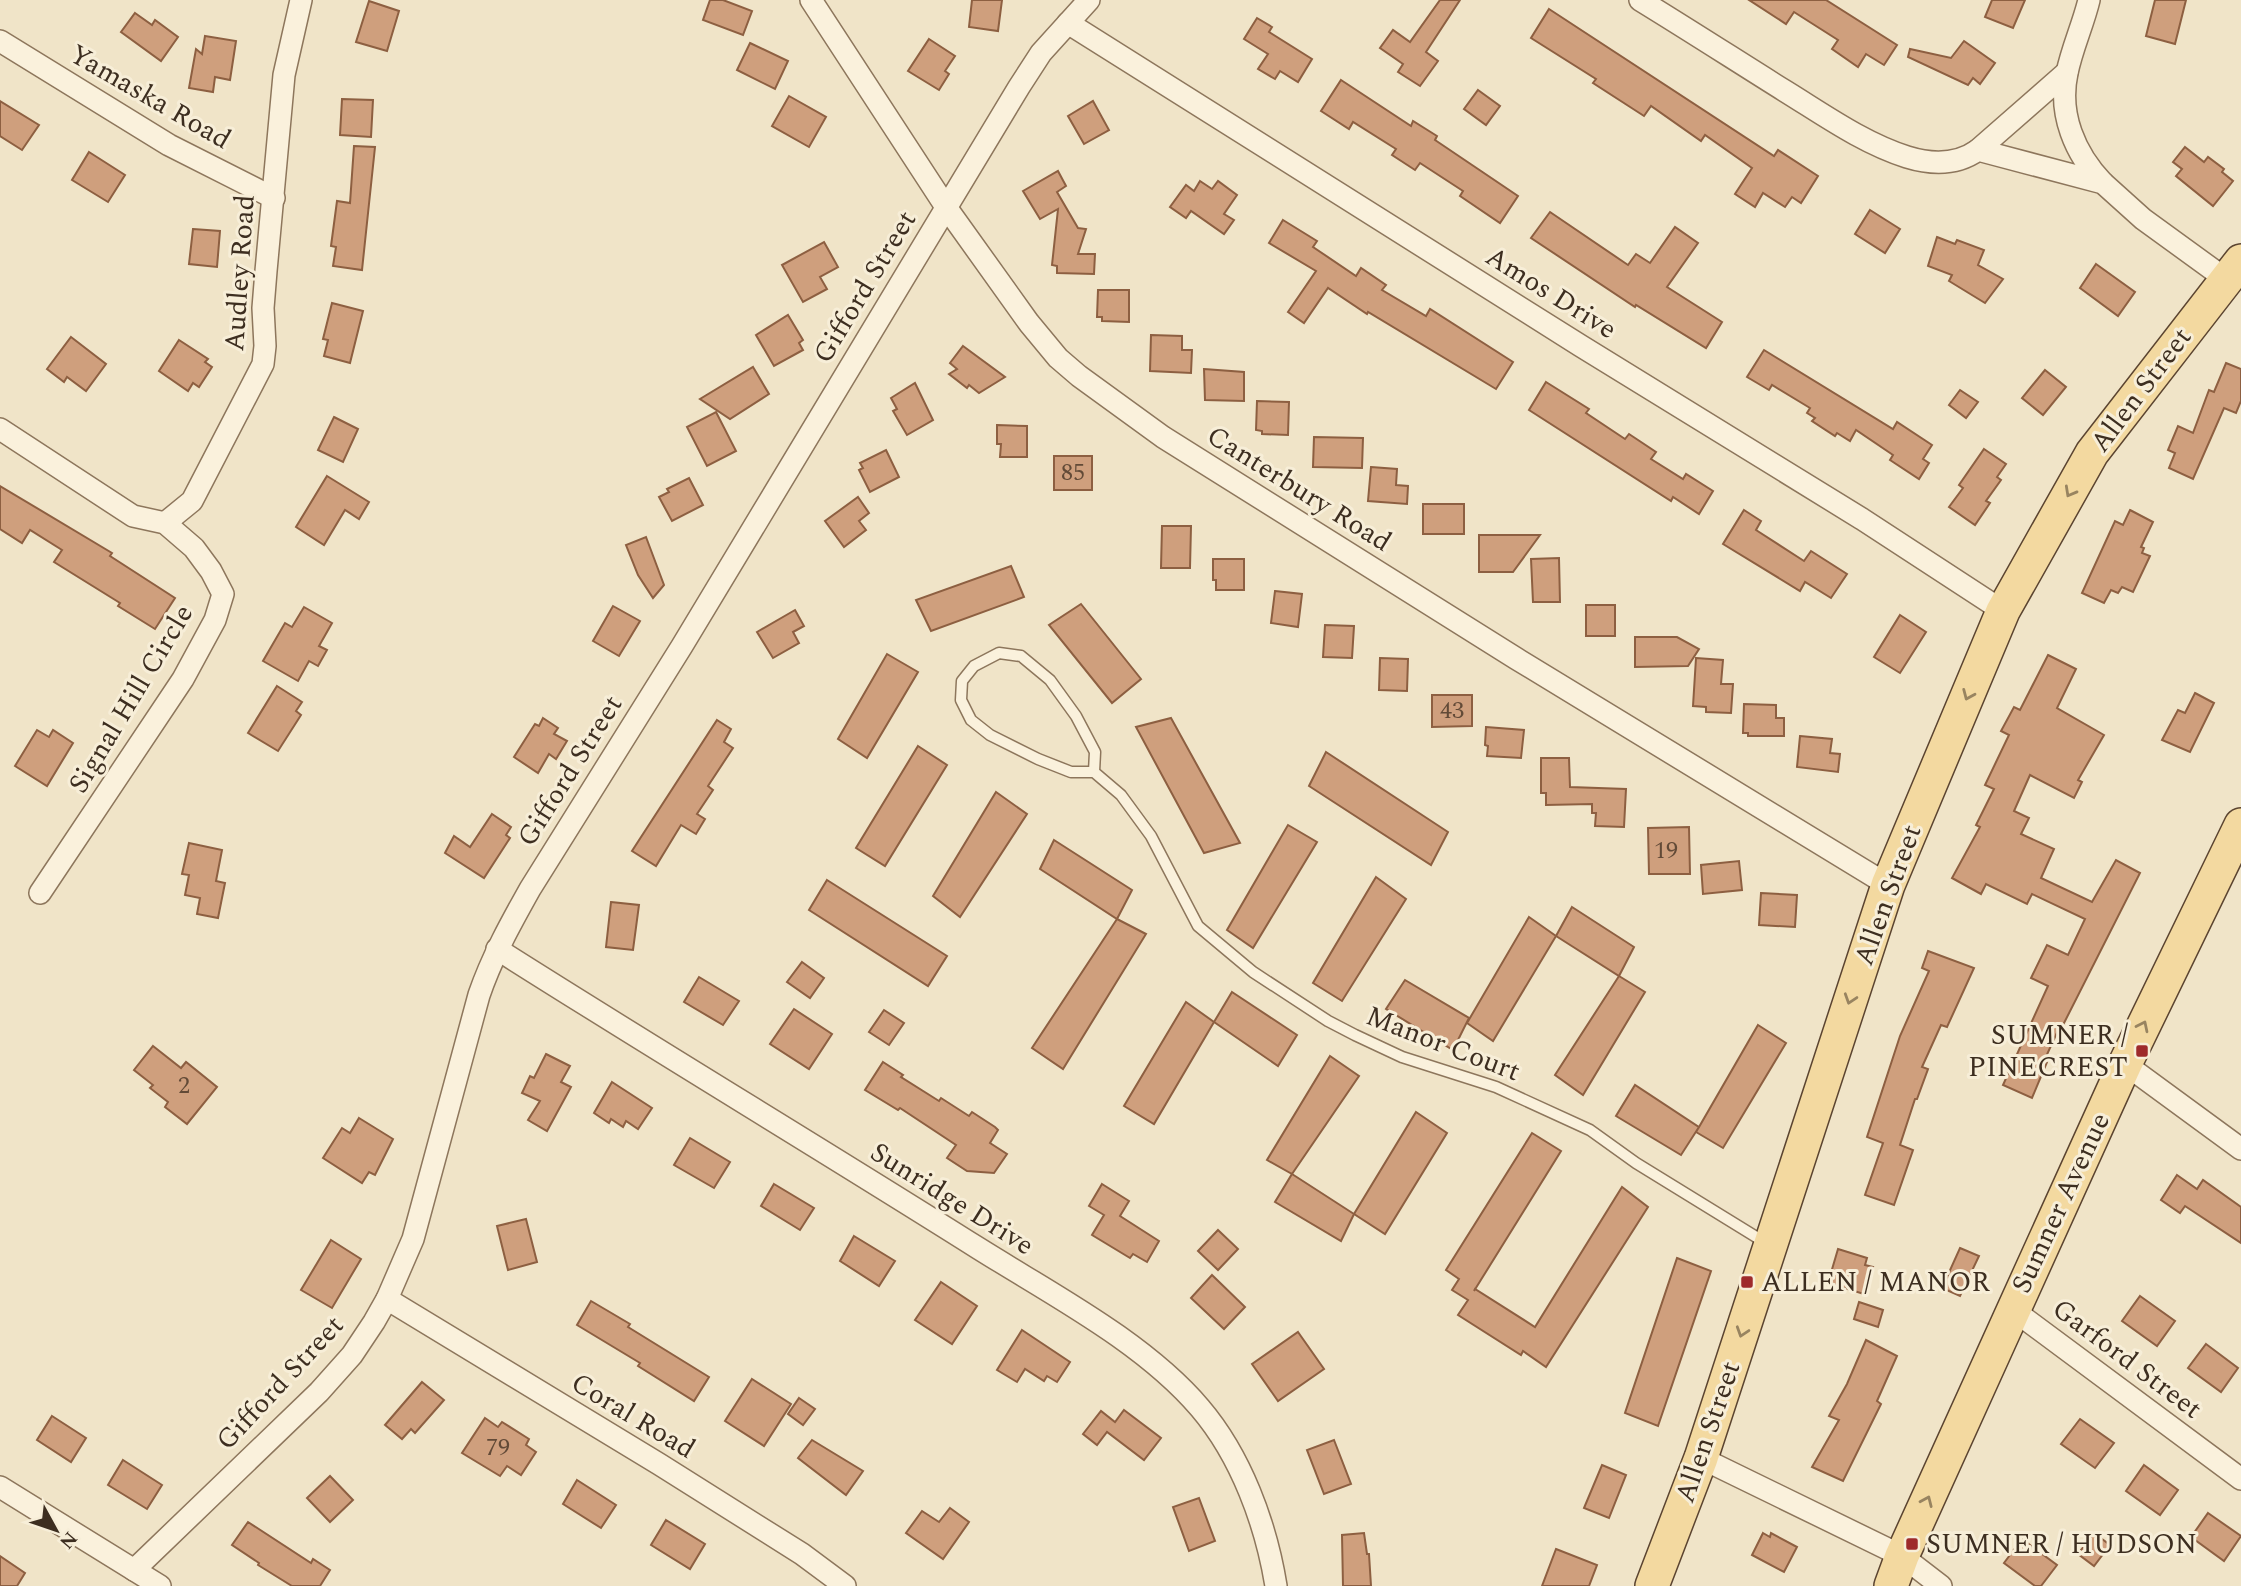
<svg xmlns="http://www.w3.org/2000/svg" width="2241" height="1586" viewBox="0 0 2241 1586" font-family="Spectral,serif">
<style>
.building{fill:#cf9f7d;stroke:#8d5f41;stroke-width:2}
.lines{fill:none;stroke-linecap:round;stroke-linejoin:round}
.lane-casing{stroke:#8d765c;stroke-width:13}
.street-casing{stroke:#8d765c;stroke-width:24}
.primary-casing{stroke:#5b4430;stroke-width:36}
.lane{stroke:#faf1dc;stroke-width:10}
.street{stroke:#faf1dc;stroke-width:21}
.primary{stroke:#f3d9a0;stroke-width:33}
.oneway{stroke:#988460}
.poi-dot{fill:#9e2a2b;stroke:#f7eed8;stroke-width:2.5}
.labels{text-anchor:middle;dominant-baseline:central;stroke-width:6;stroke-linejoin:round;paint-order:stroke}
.number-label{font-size:24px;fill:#624a37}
.street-label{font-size:28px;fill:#3d2e20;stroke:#f7eed8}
.poi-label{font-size:28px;fill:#3d2e20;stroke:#f7eed8;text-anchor:start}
</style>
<rect width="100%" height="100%" fill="#f0e4c8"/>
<g class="building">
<polygon points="710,0 723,0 752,11 743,35 703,20"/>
<polygon points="972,0 1002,0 998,31 969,27"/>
<polygon points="1440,0 1460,0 1426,52 1438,61 1420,86 1398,72 1403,64 1380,48 1393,30 1410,42"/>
<polygon points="1749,0 1826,0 1897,45 1884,65 1866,54 1858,67 1832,49 1838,40 1794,12 1786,24"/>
<polygon points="1992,0 2025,0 2013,28 1985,17"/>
<polygon points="2155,0 2186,0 2175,44 2146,36"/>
<polygon points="369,1 399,11 387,51 356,42"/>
<polygon points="1549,9 1774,156 1778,150 1818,176 1801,203 1792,197 1785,207 1763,193 1755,207 1735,194 1752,168 1705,135 1701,141 1651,106 1644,116 1593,83 1596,79 1531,38"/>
<polygon points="135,13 152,25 155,20 178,37 161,61 121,32"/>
<polygon points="1257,18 1272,27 1269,32 1312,59 1298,82 1280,71 1275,79 1258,69 1268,54 1244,39"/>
<polygon points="205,36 236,41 230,80 215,77 213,92 189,88 196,49 202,54"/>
<polygon points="929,39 955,56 945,71 949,74 939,90 908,71"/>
<polygon points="1964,41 1995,63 1980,84 1973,78 1968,85 1908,57 1910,49 1951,58"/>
<polygon points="750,43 788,61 775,89 737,70"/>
<polygon points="1341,80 1411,126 1413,121 1437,136 1435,140 1518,196 1500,223 1460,196 1463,191 1420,163 1415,170 1392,155 1396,149 1353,122 1349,129 1321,111"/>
<polygon points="1478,90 1500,106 1486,125 1464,109"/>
<polygon points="789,96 826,117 809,147 772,126"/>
<polygon points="342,99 373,100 371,137 340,135"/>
<polygon points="0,101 39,125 22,150 0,136"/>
<polygon points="1093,101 1109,130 1084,144 1068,116"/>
<polygon points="354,146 375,147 362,270 333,266 336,247 331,246 337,201 350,203"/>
<polygon points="2185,147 2204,162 2208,157 2224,169 2222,172 2233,181 2213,206 2176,176 2182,169 2173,162"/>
<polygon points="89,152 125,175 108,202 72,180"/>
<polygon points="1058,171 1066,186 1057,192 1078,228 1086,229 1078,254 1095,254 1094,274 1057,273 1057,266 1052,265 1058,209 1040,219 1023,191"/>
<polygon points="1200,181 1212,189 1218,181 1237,195 1224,214 1234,220 1224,234 1191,211 1186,218 1170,207 1186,185 1194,191"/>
<polygon points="1870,210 1900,229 1885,253 1855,234"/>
<polygon points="1550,212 1628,265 1636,254 1650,263 1675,227 1698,243 1667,287 1722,322 1706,348 1636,305 1635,307 1531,238"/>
<polygon points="1283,220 1317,241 1313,247 1356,276 1361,268 1386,285 1382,290 1426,316 1430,309 1513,362 1496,389 1368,312 1367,314 1328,288 1304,323 1288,312 1316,271 1269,243"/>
<polygon points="193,229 220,231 217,267 189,264"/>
<polygon points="1937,237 1955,244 1957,240 1984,250 1978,265 2003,279 1985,303 1949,281 1952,275 1928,266"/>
<polygon points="824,242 838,267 820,277 827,289 803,302 782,265"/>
<polygon points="2096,264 2135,292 2118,316 2080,288"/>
<polygon points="1098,290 1129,290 1129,322 1102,321 1102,317 1097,317"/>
<polygon points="332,303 363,311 350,363 324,356 328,340 323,339"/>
<polygon points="788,315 803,340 799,343 803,350 774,366 756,335"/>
<polygon points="1151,335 1182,336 1182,350 1192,350 1191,373 1150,371"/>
<polygon points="71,337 106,364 86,391 67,377 64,382 47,369"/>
<polygon points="179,340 208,359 205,362 212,367 199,387 193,383 188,391 159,371"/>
<polygon points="963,346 1005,377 979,393 969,385 967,388 949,374 957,369 950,363"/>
<polygon points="1764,350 1893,429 1897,422 1932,445 1923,459 1929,463 1919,479 1890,460 1893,455 1856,430 1850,441 1837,433 1835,436 1812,421 1815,418 1807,413 1810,408 1772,385 1769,390 1747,377"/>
<polygon points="2226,363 2241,369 2241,401 2236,413 2224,408 2193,479 2169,468 2175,453 2168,450 2178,426 2193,433 2209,390 2214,392"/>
<polygon points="753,367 769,394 730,419 700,399"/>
<polygon points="1204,369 1244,372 1244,401 1205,400"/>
<polygon points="2045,370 2066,387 2043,415 2022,398"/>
<polygon points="1546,382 1589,409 1586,413 1625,439 1629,434 1656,452 1651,459 1683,479 1686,474 1713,491 1699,514 1673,497 1671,501 1529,410"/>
<polygon points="915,383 933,420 907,435 893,411 897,409 891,398"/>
<polygon points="1960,390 1978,402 1966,418 1949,405"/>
<polygon points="1257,401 1289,402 1288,435 1262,434 1262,431 1256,430"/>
<polygon points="716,412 736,451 707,466 687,427"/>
<polygon points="334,417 358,429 343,462 318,450"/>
<polygon points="997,425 1027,426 1027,457 1000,457 1001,444 997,444"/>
<polygon points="1314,437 1363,438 1362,468 1313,467"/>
<polygon points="1984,449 2006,464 1997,477 2001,480 1986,501 1990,503 1975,525 1949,507 1963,488 1959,485"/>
<polygon points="886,450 899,477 870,492 859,470 863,468 860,463"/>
<rect x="1054" y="456" width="38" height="34"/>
<polygon points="1371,467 1397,469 1396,485 1408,486 1407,504 1368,501"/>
<polygon points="327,476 369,502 359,519 345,510 324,545 296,527"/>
<polygon points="689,478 703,505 672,521 659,497 669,492 667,489"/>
<polygon points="0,486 112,553 110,556 175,598 155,629 118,606 120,603 54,562 62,550 30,530 22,543 0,529"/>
<polygon points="858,497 869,513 859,521 866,530 844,547 825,521"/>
<rect x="1423" y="504" width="41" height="30"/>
<polygon points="1744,510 1761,521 1756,530 1804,561 1811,551 1847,574 1831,598 1805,582 1800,591 1723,544"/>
<polygon points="2130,510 2153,522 2141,547 2144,548 2142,553 2150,556 2133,592 2122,587 2118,593 2111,590 2104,603 2082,593 2115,521 2123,525"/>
<polygon points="1162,526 1191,526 1190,568 1161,568"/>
<polygon points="1479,535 1540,535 1513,572 1479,572"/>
<polygon points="646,537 664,585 653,598 638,575 626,545"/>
<polygon points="1559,558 1560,602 1533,602 1531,559"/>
<polygon points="1213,559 1244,559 1244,590 1216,590 1216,580 1213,580"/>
<polygon points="1011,566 1024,597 931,631 916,600"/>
<polygon points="1275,591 1302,594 1298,627 1271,623"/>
<polygon points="1081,604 1141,679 1112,703 1049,625"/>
<rect x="1586" y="605" width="29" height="31"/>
<polygon points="613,606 640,621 619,656 593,641"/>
<polygon points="304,607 332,623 319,646 327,650 318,666 309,661 298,681 263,661 285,623 292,627"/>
<polygon points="795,610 804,626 793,632 799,643 773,658 757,632"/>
<polygon points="1900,615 1926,632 1900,673 1874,657"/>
<polygon points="1325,625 1354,626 1352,658 1323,657"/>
<polygon points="1635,637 1677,637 1699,649 1688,666 1635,667"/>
<polygon points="887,654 918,672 867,758 838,739"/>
<polygon points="2048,655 2076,669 2057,708 2104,735 2078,780 2082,782 2074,798 2030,775 2014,811 2029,818 2021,834 2054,849 2041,878 2092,902 2116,860 2140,873 2062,1027 2060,1026 2044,1061 2047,1062 2032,1098 2003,1085 2048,986 2031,978 2047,945 2068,955 2085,919 2032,894 2027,904 1986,884 1981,894 1952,878 1980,827 1976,825 1994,789 1985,785 2009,735 2001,731 2014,707 2020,710"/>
<polygon points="1380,658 1408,659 1407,691 1379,690"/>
<polygon points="1696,658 1723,660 1721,684 1733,684 1731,713 1706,712 1706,707 1693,706"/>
<polygon points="277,686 302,702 296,711 301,715 278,751 248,733"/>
<polygon points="2195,693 2214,703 2190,752 2162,740 2178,710 2185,713"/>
<polygon points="1432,695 1472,695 1472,726 1432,727"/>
<polygon points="1744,704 1776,705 1776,718 1784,718 1784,736 1748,736 1748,733 1743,733"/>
<polygon points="543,718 558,728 554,734 567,741 556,759 549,754 538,773 514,757 535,724 539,726"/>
<polygon points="1171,718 1240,843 1204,853 1136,727"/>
<polygon points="717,720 731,729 724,742 733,748 708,786 713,790 697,814 705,819 696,834 681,825 656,866 632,851"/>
<polygon points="1486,727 1524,730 1521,758 1487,756 1488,746 1485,745"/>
<polygon points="37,730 49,737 53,730 73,743 47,786 15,766"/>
<polygon points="1800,736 1832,739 1830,753 1840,754 1838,772 1797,767"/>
<polygon points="918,746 947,765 885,866 856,848"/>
<polygon points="1326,752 1448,832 1431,865 1309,786"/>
<polygon points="1541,758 1569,758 1570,787 1626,789 1624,827 1595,826 1596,813 1592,813 1592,804 1546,805 1546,793 1541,793"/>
<polygon points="996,792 1027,814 960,917 933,896"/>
<polygon points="492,814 511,827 506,835 510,838 484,878 445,853 454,836 470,847"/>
<polygon points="1288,825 1317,842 1253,948 1227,930"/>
<polygon points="1689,827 1690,874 1649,874 1648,828"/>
<polygon points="1054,840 1132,890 1117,919 1040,869"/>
<polygon points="189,843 222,850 216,881 225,883 218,918 197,914 200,898 185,895 189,875 182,874"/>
<polygon points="1739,861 1742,890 1703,894 1701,865"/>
<polygon points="1376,877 1406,899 1342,1001 1313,983"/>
<polygon points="827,880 947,956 928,986 809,910"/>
<polygon points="1761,893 1797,895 1795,927 1759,925"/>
<polygon points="611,902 639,905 633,950 606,947"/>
<polygon points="1572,907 1634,947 1619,976 1556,936"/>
<polygon points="1529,917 1556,936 1493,1041 1467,1023"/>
<polygon points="1117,919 1146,934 1063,1069 1032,1048"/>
<polygon points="1928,951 1974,968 1947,1027 1941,1025 1922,1067 1928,1069 1917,1099 1915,1099 1900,1145 1913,1150 1894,1205 1865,1195 1883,1143 1867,1137 1900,1036 1929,971 1922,968"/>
<polygon points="802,962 824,978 810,998 787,982"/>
<polygon points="1619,976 1645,992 1583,1095 1555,1075"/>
<polygon points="699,977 739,1001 723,1025 684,1002"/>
<polygon points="1405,980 1469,1018 1453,1050 1386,1009"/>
<polygon points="1232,992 1297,1035 1278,1066 1214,1022"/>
<polygon points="1186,1002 1214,1022 1154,1124 1124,1106"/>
<polygon points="794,1009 832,1034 809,1069 770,1044"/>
<polygon points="884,1010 904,1023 889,1045 869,1032"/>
<polygon points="1758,1025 1786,1043 1723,1148 1696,1132 1699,1127 1681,1155 1616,1116 1635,1085 1699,1127"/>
<polygon points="153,1046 181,1068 186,1062 217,1087 187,1124 165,1107 168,1102 150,1088 153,1085 134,1070"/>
<polygon points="546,1054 570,1066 561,1082 571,1087 547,1131 528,1120 540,1101 522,1093 530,1076 534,1078"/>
<polygon points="1330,1056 1359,1076 1292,1174 1267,1160"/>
<polygon points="883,1062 903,1075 901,1077 939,1101 941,1098 969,1116 972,1112 995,1127 998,1130 990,1143 1007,1154 994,1173 967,1171 947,1158 956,1145 900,1108 898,1110 865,1090"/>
<polygon points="612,1082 652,1108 638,1129 626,1121 623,1127 611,1119 609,1123 594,1113"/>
<polygon points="1416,1112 1447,1133 1385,1234 1354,1214"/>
<polygon points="359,1118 393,1139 375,1175 369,1172 362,1183 323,1158 342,1128 350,1133"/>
<polygon points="1532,1133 1561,1151 1474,1291 1475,1289 1535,1327 1622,1187 1648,1207 1546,1367 1523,1351 1521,1355 1458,1315 1468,1300 1452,1290 1459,1279 1446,1270"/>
<polygon points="690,1138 730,1162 714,1188 674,1165"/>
<polygon points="1292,1174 1354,1214 1341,1241 1275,1202"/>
<polygon points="2177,1175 2197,1189 2203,1180 2241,1207 2241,1243 2185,1206 2180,1213 2161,1200"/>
<polygon points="774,1184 814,1208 800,1230 761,1206"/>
<polygon points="1102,1184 1129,1201 1120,1216 1159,1241 1147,1262 1133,1254 1130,1258 1092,1235 1104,1215 1089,1206"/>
<polygon points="526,1219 537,1262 508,1270 497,1226"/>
<polygon points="1218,1230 1238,1249 1218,1270 1198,1251"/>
<polygon points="854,1236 895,1261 879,1286 840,1261"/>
<polygon points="331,1240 361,1259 332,1308 301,1290"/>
<polygon points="1960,1248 1979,1256 1960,1296 1942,1288"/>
<polygon points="1838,1249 1867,1258 1865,1265 1873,1267 1864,1294 1828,1283"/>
<polygon points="1677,1258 1711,1271 1658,1426 1625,1413"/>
<polygon points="1212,1275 1245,1307 1224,1329 1191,1298"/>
<polygon points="941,1282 977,1306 952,1344 915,1320"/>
<polygon points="2140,1296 2175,1321 2157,1346 2122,1321"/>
<polygon points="591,1301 630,1324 628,1327 709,1377 694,1401 638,1366 640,1363 577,1325"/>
<polygon points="1859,1302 1883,1310 1878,1327 1854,1319"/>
<polygon points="1022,1330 1070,1362 1057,1382 1047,1376 1044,1381 1025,1369 1017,1382 997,1370"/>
<polygon points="1298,1332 1324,1369 1278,1401 1252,1364"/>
<polygon points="1866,1340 1897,1356 1877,1401 1881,1404 1843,1481 1812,1467 1839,1420 1829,1416 1847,1384"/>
<polygon points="2206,1344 2238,1368 2221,1392 2188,1368"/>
<polygon points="752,1379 791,1404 764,1446 725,1421"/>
<polygon points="422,1382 444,1400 415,1433 411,1429 402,1439 385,1425"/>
<polygon points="799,1398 815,1409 803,1425 788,1414"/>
<polygon points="1124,1410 1161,1438 1144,1460 1107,1432 1097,1445 1083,1434 1101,1411 1115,1422"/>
<polygon points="52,1416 86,1438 71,1462 37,1440"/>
<polygon points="485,1418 498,1427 502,1422 529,1439 526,1445 536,1452 521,1475 507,1466 500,1476 462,1453"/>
<polygon points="2080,1419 2114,1443 2095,1468 2061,1444"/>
<polygon points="812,1440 863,1471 846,1495 798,1458"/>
<polygon points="1334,1440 1351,1484 1324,1494 1307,1450"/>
<polygon points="123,1460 162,1485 147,1509 108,1485"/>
<polygon points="1602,1465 1626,1475 1609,1518 1584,1508"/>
<polygon points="2144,1465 2178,1490 2160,1515 2126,1491"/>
<polygon points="330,1476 353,1500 330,1522 307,1498"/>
<polygon points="577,1480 616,1505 601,1528 563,1504"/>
<polygon points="1199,1498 1215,1541 1189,1551 1173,1507"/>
<polygon points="950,1508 969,1522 943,1559 906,1533 922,1511 939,1522"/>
<polygon points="2208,1513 2241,1536 2224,1561 2191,1537"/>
<polygon points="666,1520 705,1544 690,1569 651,1545"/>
<polygon points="248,1522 311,1563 313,1559 330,1570 320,1586 292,1586 258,1565 259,1563 232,1545"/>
<polygon points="1364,1533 1367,1554 1369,1554 1371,1586 1343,1586 1342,1535"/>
<polygon points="1763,1533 1770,1537 1771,1533 1797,1547 1784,1572 1752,1555"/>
<polygon points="2094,1533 2110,1545 2094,1566 2078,1554"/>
<polygon points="2022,1539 2057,1565 2041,1586 2035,1586 2004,1563"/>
<polygon points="1556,1549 1597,1565 1589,1586 1542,1586"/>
<polygon points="0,1556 25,1573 17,1586 0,1586"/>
</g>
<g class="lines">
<g class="lane-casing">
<polyline id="lane" points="1094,772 1071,772 1038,759 990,735 971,720 961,700 962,681 974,666 999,653 1021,656 1050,680 1076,716 1095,752 1094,772 1121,795 1151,836 1198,926 1253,972 1328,1021 1355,1035 1402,1057 1496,1087 1590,1130 1636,1163 1766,1243"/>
</g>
<g class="street-casing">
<g id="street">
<polyline points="811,0 946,207 1029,323 1058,358 1079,376 1163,437 1517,659 1888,885"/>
<path d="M1640,0C1689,30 1737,61 1785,91C1824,115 1863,143 1907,157C1933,165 1957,165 1978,150L2103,183L2143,219L2227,280"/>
<path d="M2089,0C2083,25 2072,48 2067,73C2058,114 2075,154 2103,183"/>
<polyline points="1068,23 1581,346 1862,519 2003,611"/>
<polyline points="0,41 169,145 274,198"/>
<polyline points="1978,150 2067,72"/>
<polyline points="0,429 133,516 165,523 194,548 211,571 223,594 215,620 183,679 40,893"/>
<polyline points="165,523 192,501 263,364 265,346 263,308 266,271 284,75 301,0"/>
<path d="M497,949C656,1050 818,1147 978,1248C1051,1294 1144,1342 1200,1408C1241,1456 1266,1524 1276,1586"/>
<polyline points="2125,1064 2241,1149"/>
<polyline points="387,1299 659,1464 802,1554 845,1586"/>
<polyline points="2012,1309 2241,1479"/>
<polyline points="1701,1458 1902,1556 1941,1586"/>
<polyline points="0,1487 160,1586"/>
<path d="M134,1570L319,1392L352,1355L374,1322L387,1299L413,1239L479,995C492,957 511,923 530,889L682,646L1019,87L1041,53L1089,0"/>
</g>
</g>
<g class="primary-casing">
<g id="primary">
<polyline points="1652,1586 1701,1458 1888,885 2003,611 2092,453 2241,261"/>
<polyline points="1891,1586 1902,1556 2125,1064 2241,825"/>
</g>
</g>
<use href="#lane" class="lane"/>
<use href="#street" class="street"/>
<use href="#primary" class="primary"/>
</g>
<defs><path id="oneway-chevron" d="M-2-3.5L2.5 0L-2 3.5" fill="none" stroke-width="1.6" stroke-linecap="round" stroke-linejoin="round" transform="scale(1.75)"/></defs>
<g class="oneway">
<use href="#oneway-chevron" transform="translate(2070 492) rotate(119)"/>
<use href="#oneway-chevron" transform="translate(1968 695) rotate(113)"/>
<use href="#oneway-chevron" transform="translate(1850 999) rotate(108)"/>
<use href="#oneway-chevron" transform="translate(2143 1026) rotate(-64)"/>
<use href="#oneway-chevron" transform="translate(1742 1332) rotate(108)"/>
<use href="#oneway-chevron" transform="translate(1927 1501) rotate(-66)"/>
</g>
<g class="poi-dot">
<rect x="2135" y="1044" width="14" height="14" rx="3.5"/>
<rect x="1740" y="1275" width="14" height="14" rx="3.5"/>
<rect x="1905" y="1537" width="14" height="14" rx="3.5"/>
</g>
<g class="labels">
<g class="number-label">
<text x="1073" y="473">85</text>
<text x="1452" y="711">43</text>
<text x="1666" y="851">19</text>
<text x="184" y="1086">2</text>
<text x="498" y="1448">79</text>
</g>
<g class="street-label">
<text transform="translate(150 97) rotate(30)">Yamaska Road</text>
<text transform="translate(240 273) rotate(-86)">Audley Road</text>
<text transform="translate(865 287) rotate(-59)">Gifford Street</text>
<text transform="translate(1551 293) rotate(32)">Amos Drive</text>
<text transform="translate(2141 390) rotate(-53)">Allen Street</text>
<text transform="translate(1299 489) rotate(32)">Canterbury Road</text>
<text transform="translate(131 699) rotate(-59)">Signal Hill Circle</text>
<text transform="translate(570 771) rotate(-58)">Gifford Street</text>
<text transform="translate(1888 895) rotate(-70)">Allen Street</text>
<text transform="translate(1443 1044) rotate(21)">Manor Court</text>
<text transform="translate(952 1199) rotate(32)">Sunridge Drive</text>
<text transform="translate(2061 1203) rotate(-65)">Sumner Avenue</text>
<text transform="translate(2127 1359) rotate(37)">Garford Street</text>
<text transform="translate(280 1383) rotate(-47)">Gifford Street</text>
<text transform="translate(633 1416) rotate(31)">Coral Road</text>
<text transform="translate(1708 1432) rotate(-71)">Allen Street</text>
</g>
<g class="poi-label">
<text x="2128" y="1035" text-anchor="end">SUMNER /<tspan x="2128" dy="32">PINECREST</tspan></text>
<text x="1761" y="1282">ALLEN / MANOR</text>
<text x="1926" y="1544">SUMNER / HUDSON</text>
</g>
</g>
<g transform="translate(56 1530) rotate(130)" stroke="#f7eed8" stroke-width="5" paint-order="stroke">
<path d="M0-5L12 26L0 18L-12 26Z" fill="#3d2e20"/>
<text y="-10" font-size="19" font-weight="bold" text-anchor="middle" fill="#3d2e20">N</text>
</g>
</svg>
